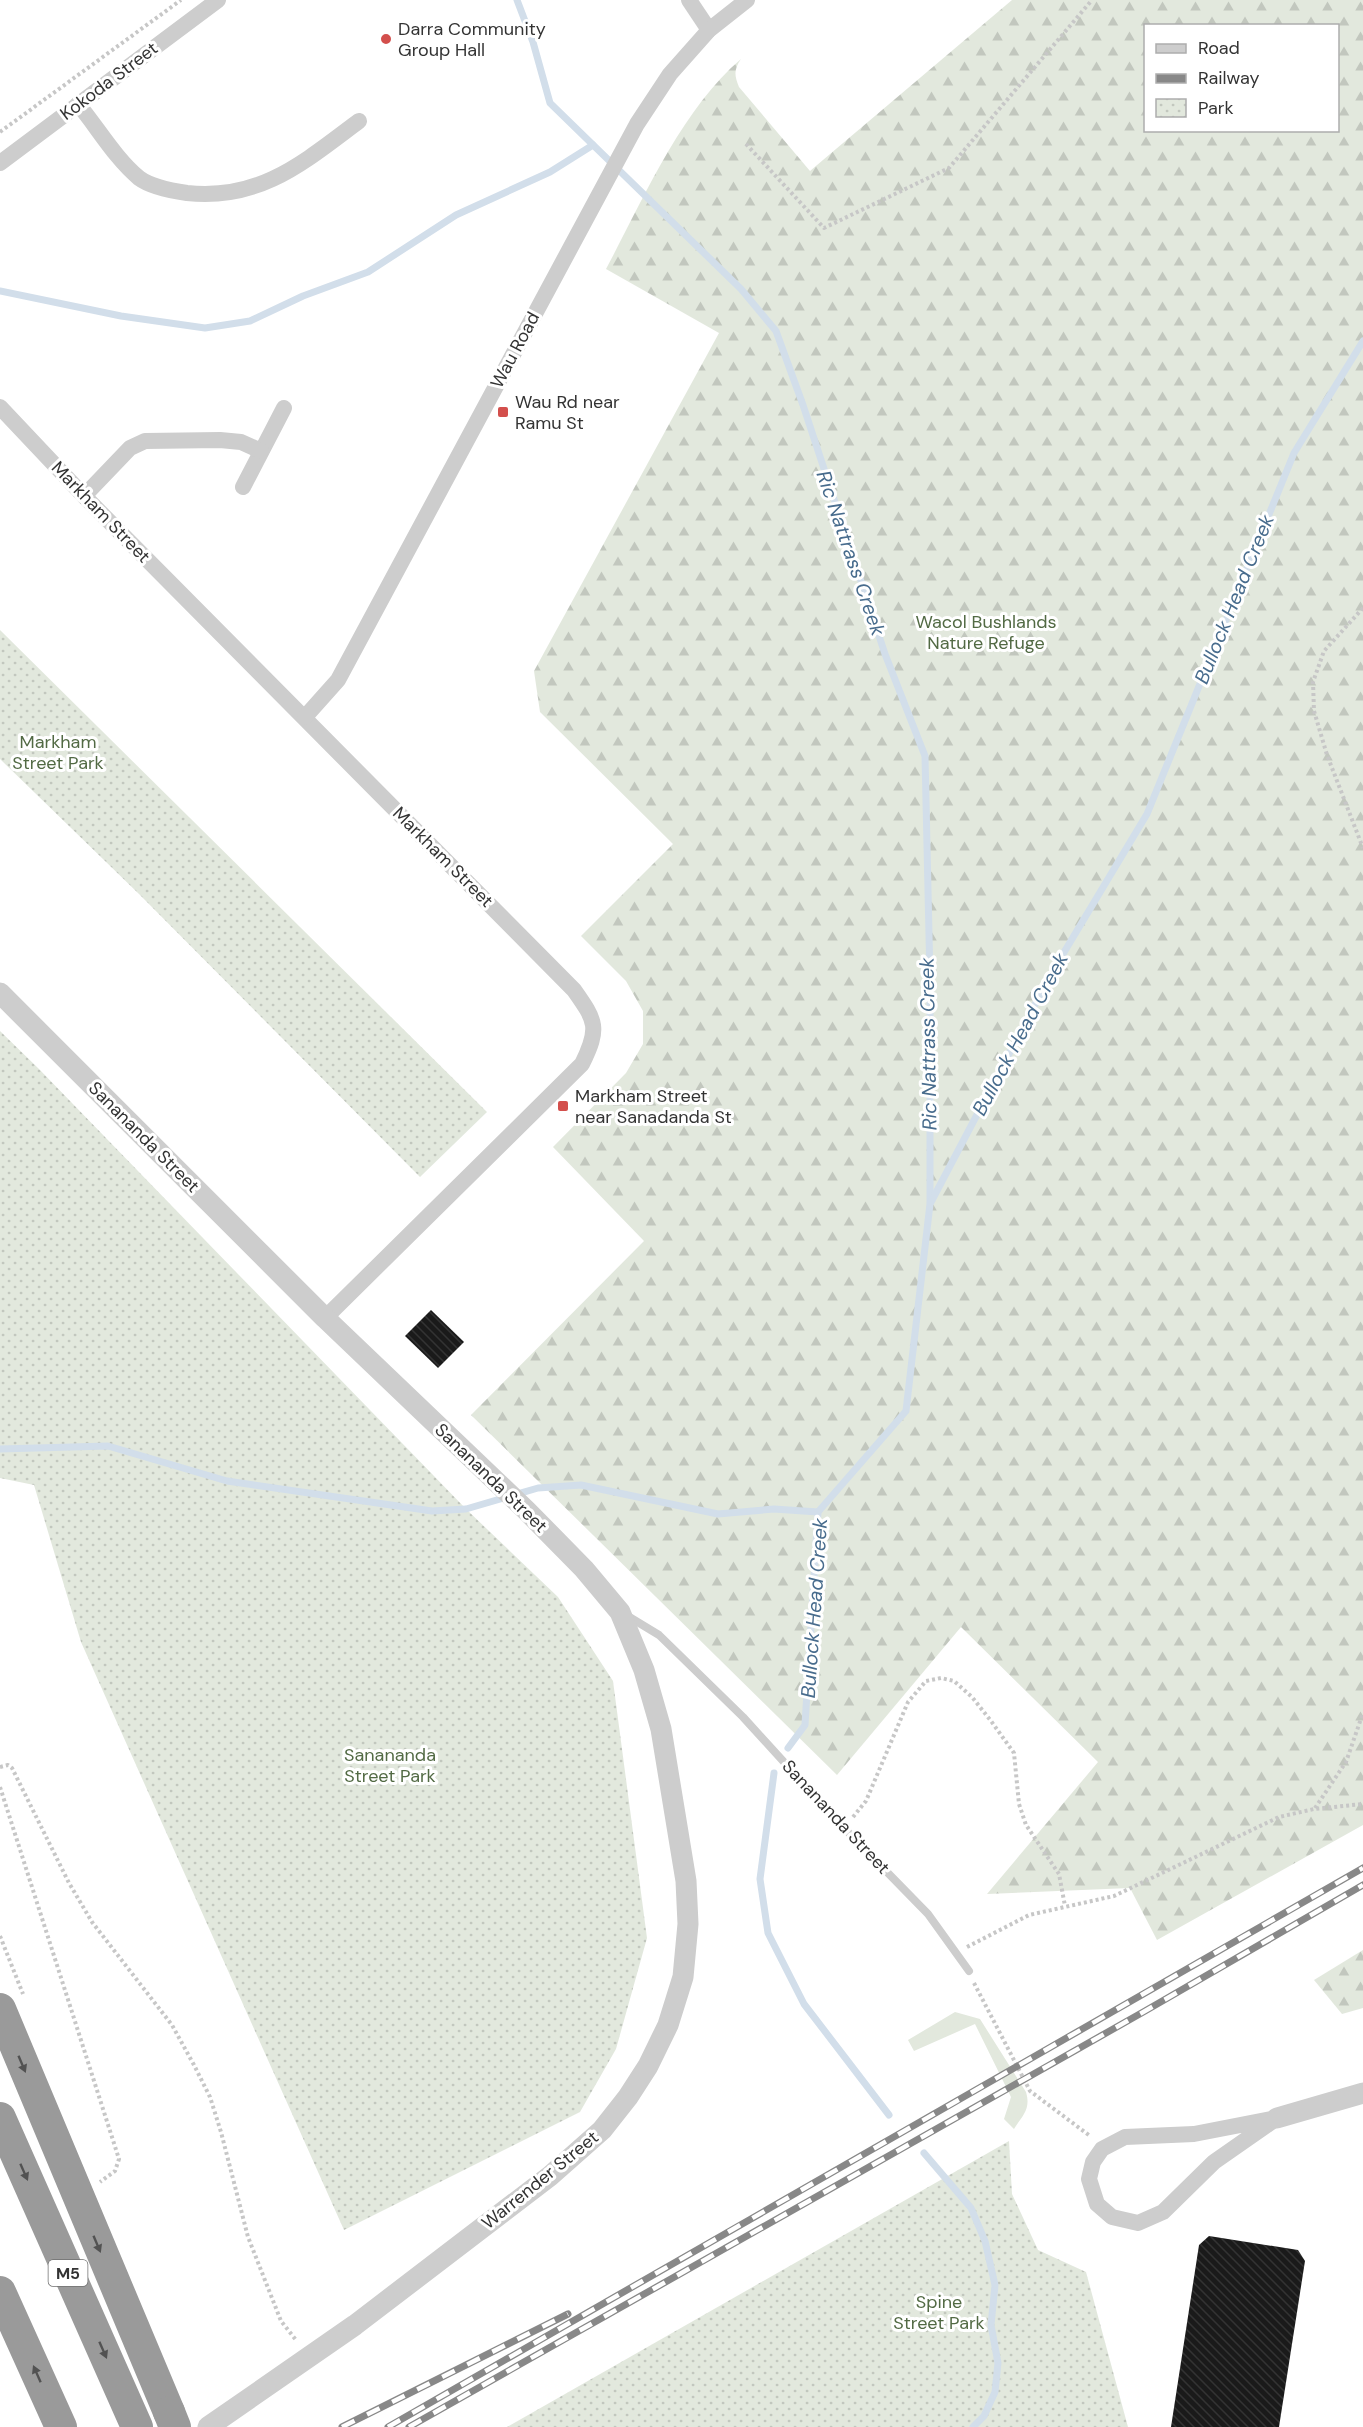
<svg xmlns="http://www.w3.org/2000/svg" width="1363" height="2427" viewBox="0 0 1363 2427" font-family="'DM Sans',sans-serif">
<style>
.green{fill:#e2e8dd}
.forest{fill:url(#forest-firs);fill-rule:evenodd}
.park{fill:url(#park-dots)}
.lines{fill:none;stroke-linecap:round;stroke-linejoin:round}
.stream{stroke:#d2deea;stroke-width:7}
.building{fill:url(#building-back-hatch)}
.path{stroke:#c7c7c7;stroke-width:4;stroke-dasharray:3 3;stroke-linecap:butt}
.service{stroke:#cdcdcd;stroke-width:8}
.minor{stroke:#cdcdcd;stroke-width:16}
.tertiary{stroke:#cdcdcd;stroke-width:21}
.motorway{stroke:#9a9a9a;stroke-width:32}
.rail-casing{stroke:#888;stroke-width:7}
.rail{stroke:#fff;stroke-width:4.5;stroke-dasharray:14;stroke-linecap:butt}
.motorway-bridge{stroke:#9a9a9a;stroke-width:32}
.oneway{fill:#525252}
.poi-dot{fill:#d34f4c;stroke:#fff;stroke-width:2}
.labels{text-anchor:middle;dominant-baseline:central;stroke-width:6;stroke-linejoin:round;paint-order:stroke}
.shield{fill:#fff;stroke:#707070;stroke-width:1.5}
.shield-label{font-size:16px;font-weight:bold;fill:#333}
.poi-label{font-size:18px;fill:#333;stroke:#fff;text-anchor:start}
.street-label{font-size:18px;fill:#333;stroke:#fff}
.park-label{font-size:18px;fill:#526a44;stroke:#fff}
.water-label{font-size:20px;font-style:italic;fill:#486c8d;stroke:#fff}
</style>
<defs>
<pattern id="forest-firs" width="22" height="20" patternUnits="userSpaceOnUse" patternTransform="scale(1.5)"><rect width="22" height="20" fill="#e2e8dd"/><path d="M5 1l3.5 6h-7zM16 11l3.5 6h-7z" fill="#c2c7be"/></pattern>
<pattern id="park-dots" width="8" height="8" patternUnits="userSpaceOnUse" patternTransform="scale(1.5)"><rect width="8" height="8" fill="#e2e8dd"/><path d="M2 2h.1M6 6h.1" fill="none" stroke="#c2c7be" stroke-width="1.8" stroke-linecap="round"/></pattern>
<pattern id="building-back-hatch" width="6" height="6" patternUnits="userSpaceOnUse" patternTransform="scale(1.5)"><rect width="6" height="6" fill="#1a1a1a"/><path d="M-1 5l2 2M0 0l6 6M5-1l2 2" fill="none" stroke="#333"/></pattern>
</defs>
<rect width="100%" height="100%" fill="#fff"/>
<path class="green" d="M955,2012L980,2019L1026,2092C1031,2109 1023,2115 1014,2129L1004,2119L1011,2097L975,2024L914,2051L908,2040Z"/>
<g class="forest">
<path d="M1012,0H1363V1825L1157,1940L1130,1888L987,1894L1098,1762L961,1627L837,1775L471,1415L644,1241L553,1147L626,1073L643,1044V1011L626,981L581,936L673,844L540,712L534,671L719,333L606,269C643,200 681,110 741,59C734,69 734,75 739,87L810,171ZM1146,26H1338V130H1146Z"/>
<polygon points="1363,1950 1363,2008 1342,2014 1314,1980"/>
</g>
<g class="park">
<polygon points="0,630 487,1112 420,1177 139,894 0,759"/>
<polygon points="0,1031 39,1069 466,1509 558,1597 613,1681 647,1938 616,2049 580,2112 344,2230 81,1642 34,1485 0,1478"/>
<polygon points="1009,2141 1012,2194 1038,2250 1086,2272 1128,2427 507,2427"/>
</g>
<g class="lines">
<g class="stream">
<polyline points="517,0 533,42 550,103 741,289 776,331 803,405 885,654 925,756 930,979 930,1202"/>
<polyline points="0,291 121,316 205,328 250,321 303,296 368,272 456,215 550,172 593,145"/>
<polyline points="0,1449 108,1446 227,1481 432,1511 466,1509 538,1488 581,1485 718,1514 774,1509 818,1512"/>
<polyline points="788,1748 805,1725 818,1512 906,1411 930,1204 1051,974 1147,814 1294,453 1363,341"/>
<polyline points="774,1773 760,1879 768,1933 804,2004 889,2115"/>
<polyline points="924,2153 971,2208 985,2241 995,2285 991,2325 998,2363 995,2392 984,2416 973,2427"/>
</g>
</g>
<g class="building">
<polygon points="431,1310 464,1342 438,1368 405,1336"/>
<polygon points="1209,2236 1298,2250 1305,2261 1279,2427 1171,2427 1199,2245"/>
</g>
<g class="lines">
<g class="path">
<polyline points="0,132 181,0"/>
<polyline points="746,144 824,228 949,168 1092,0"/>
<polyline points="1363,608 1324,651 1313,682 1314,711 1327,755 1363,848"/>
<polyline points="0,1767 8,1765 12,1768 69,1883 92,1922 172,2025 194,2065 210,2097 221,2132 248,2237 281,2321 296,2340"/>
<polyline points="0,1787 119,2159 115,2171 100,2182"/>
<polyline points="1315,1808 1346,1762 1363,1713"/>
<polyline points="853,1817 866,1801 908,1702 926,1681 941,1678 954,1681 972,1697 991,1721 1014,1753 1019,1804 1026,1825 1059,1874 1065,1906"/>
<polyline points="0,1936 23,1994"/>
<polyline points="967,1947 1029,1915 1114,1896 1279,1817 1314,1809 1363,1804"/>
<polyline points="974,1983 1030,2091 1090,2136"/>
</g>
<polyline class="service" points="626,1615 659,1635 743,1717 844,1828 928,1914 969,1971"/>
<g class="minor">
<polyline points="689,0 709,30"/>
<path d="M78,104C98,128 115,158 139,178C151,187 173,191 187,193C260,201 304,162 359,121"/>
<polyline points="0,163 218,0"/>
<path d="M0,407L84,496L574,990C596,1021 600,1028 582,1064L325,1318"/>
<polyline points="243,487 284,408"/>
<polyline points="84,496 130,448 145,441 220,440 241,442 261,451"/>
<polyline points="305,717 338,680 637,124 670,74 709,30 747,0"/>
<polygon points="1277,2118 1214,2162 1163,2212 1138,2223 1112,2217 1097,2204 1089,2179 1093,2162 1102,2149 1125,2137 1194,2134"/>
</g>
<g class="tertiary">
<polyline points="0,993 325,1318 527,1511 584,1569 620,1612 644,1670 661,1729 686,1881 688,1924 683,1977 668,2025 648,2066 628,2097 602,2130 550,2176 355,2325 208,2427"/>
<polyline points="1277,2118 1363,2093"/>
</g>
<g class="motorway">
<polyline points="0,2009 169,2412"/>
<polyline points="0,2118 137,2427"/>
<polyline points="0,2292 61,2427"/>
</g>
<g class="rail-casing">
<g id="rail">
<polyline points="342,2427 568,2314"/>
<polyline points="388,2427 1363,1868"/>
<polyline points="409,2427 1145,2011 1363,1885"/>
</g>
</g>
<use href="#rail" class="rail"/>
<polyline class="motorway-bridge" points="169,2412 175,2427"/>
</g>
<defs><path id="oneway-solid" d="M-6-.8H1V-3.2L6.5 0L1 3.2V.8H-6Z" transform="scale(1.5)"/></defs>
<g class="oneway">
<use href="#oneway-solid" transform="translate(22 2064) rotate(67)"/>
<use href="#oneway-solid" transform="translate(24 2172) rotate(66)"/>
<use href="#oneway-solid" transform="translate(97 2244) rotate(67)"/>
<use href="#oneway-solid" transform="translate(103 2350) rotate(66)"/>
<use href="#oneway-solid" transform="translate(37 2374) rotate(-114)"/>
</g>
<g class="poi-dot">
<circle cx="386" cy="39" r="6"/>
<rect x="497" y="406" width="12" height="12" rx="3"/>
<rect x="557" y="1100" width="12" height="12" rx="3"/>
</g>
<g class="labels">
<rect class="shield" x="48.5" y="2260" width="39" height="26" rx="4.5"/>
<g class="shield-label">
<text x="68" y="2273">M5</text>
</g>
<g class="poi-label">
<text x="398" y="29">Darra Community<tspan x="398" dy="21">Group Hall</tspan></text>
<text x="515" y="402">Wau Rd near<tspan x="515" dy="21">Ramu St</tspan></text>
<text x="575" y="1096">Markham Street<tspan x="575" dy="21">near Sanadanda St</tspan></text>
</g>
<g class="street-label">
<text transform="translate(109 81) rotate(-37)">Kokoda Street</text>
<text transform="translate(515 350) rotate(-62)">Wau Road</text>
<text transform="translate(101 512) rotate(46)">Markham Street</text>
<text transform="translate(443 857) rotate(45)">Markham Street</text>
<text transform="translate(144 1137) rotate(45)">Sanananda Street</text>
<text transform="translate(491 1478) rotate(44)">Sanananda Street</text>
<text transform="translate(836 1817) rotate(47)">Sanananda Street</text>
<text transform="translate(540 2180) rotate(-39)">Warrender Street</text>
</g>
<g class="park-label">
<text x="986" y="622">Wacol Bushlands<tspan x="986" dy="21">Nature Refuge</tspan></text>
<text x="58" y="742">Markham<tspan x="58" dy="21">Street Park</tspan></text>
<text x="390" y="1755">Sanananda<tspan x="390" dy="21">Street Park</tspan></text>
<text x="939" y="2302">Spine<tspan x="939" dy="21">Street Park</tspan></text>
</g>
<g class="water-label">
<text transform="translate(851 553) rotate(71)">Ric Nattrass Creek</text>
<text transform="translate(1234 599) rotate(-68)">Bullock Head Creek</text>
<text transform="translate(1020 1034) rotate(-62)">Bullock Head Creek</text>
<text transform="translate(928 1044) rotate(-91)">Ric Nattrass Creek</text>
<text transform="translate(814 1608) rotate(-86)">Bullock Head Creek</text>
</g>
</g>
<rect x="1144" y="24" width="195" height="108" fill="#ffffff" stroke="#adadad" stroke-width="1.5"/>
<rect x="1156" y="44" width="30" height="9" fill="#cdcdcd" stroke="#adadad" stroke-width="1.5"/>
<text x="1198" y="54" font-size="18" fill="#333333">Road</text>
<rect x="1156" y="74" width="30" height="9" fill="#888888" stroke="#adadad" stroke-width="1.5"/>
<text x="1198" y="84" font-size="18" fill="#333333">Railway</text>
<rect x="1156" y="99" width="30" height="18" fill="url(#park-dots)" stroke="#adadad" stroke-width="1.5"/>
<text x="1198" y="114" font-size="18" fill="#333333">Park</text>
</svg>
